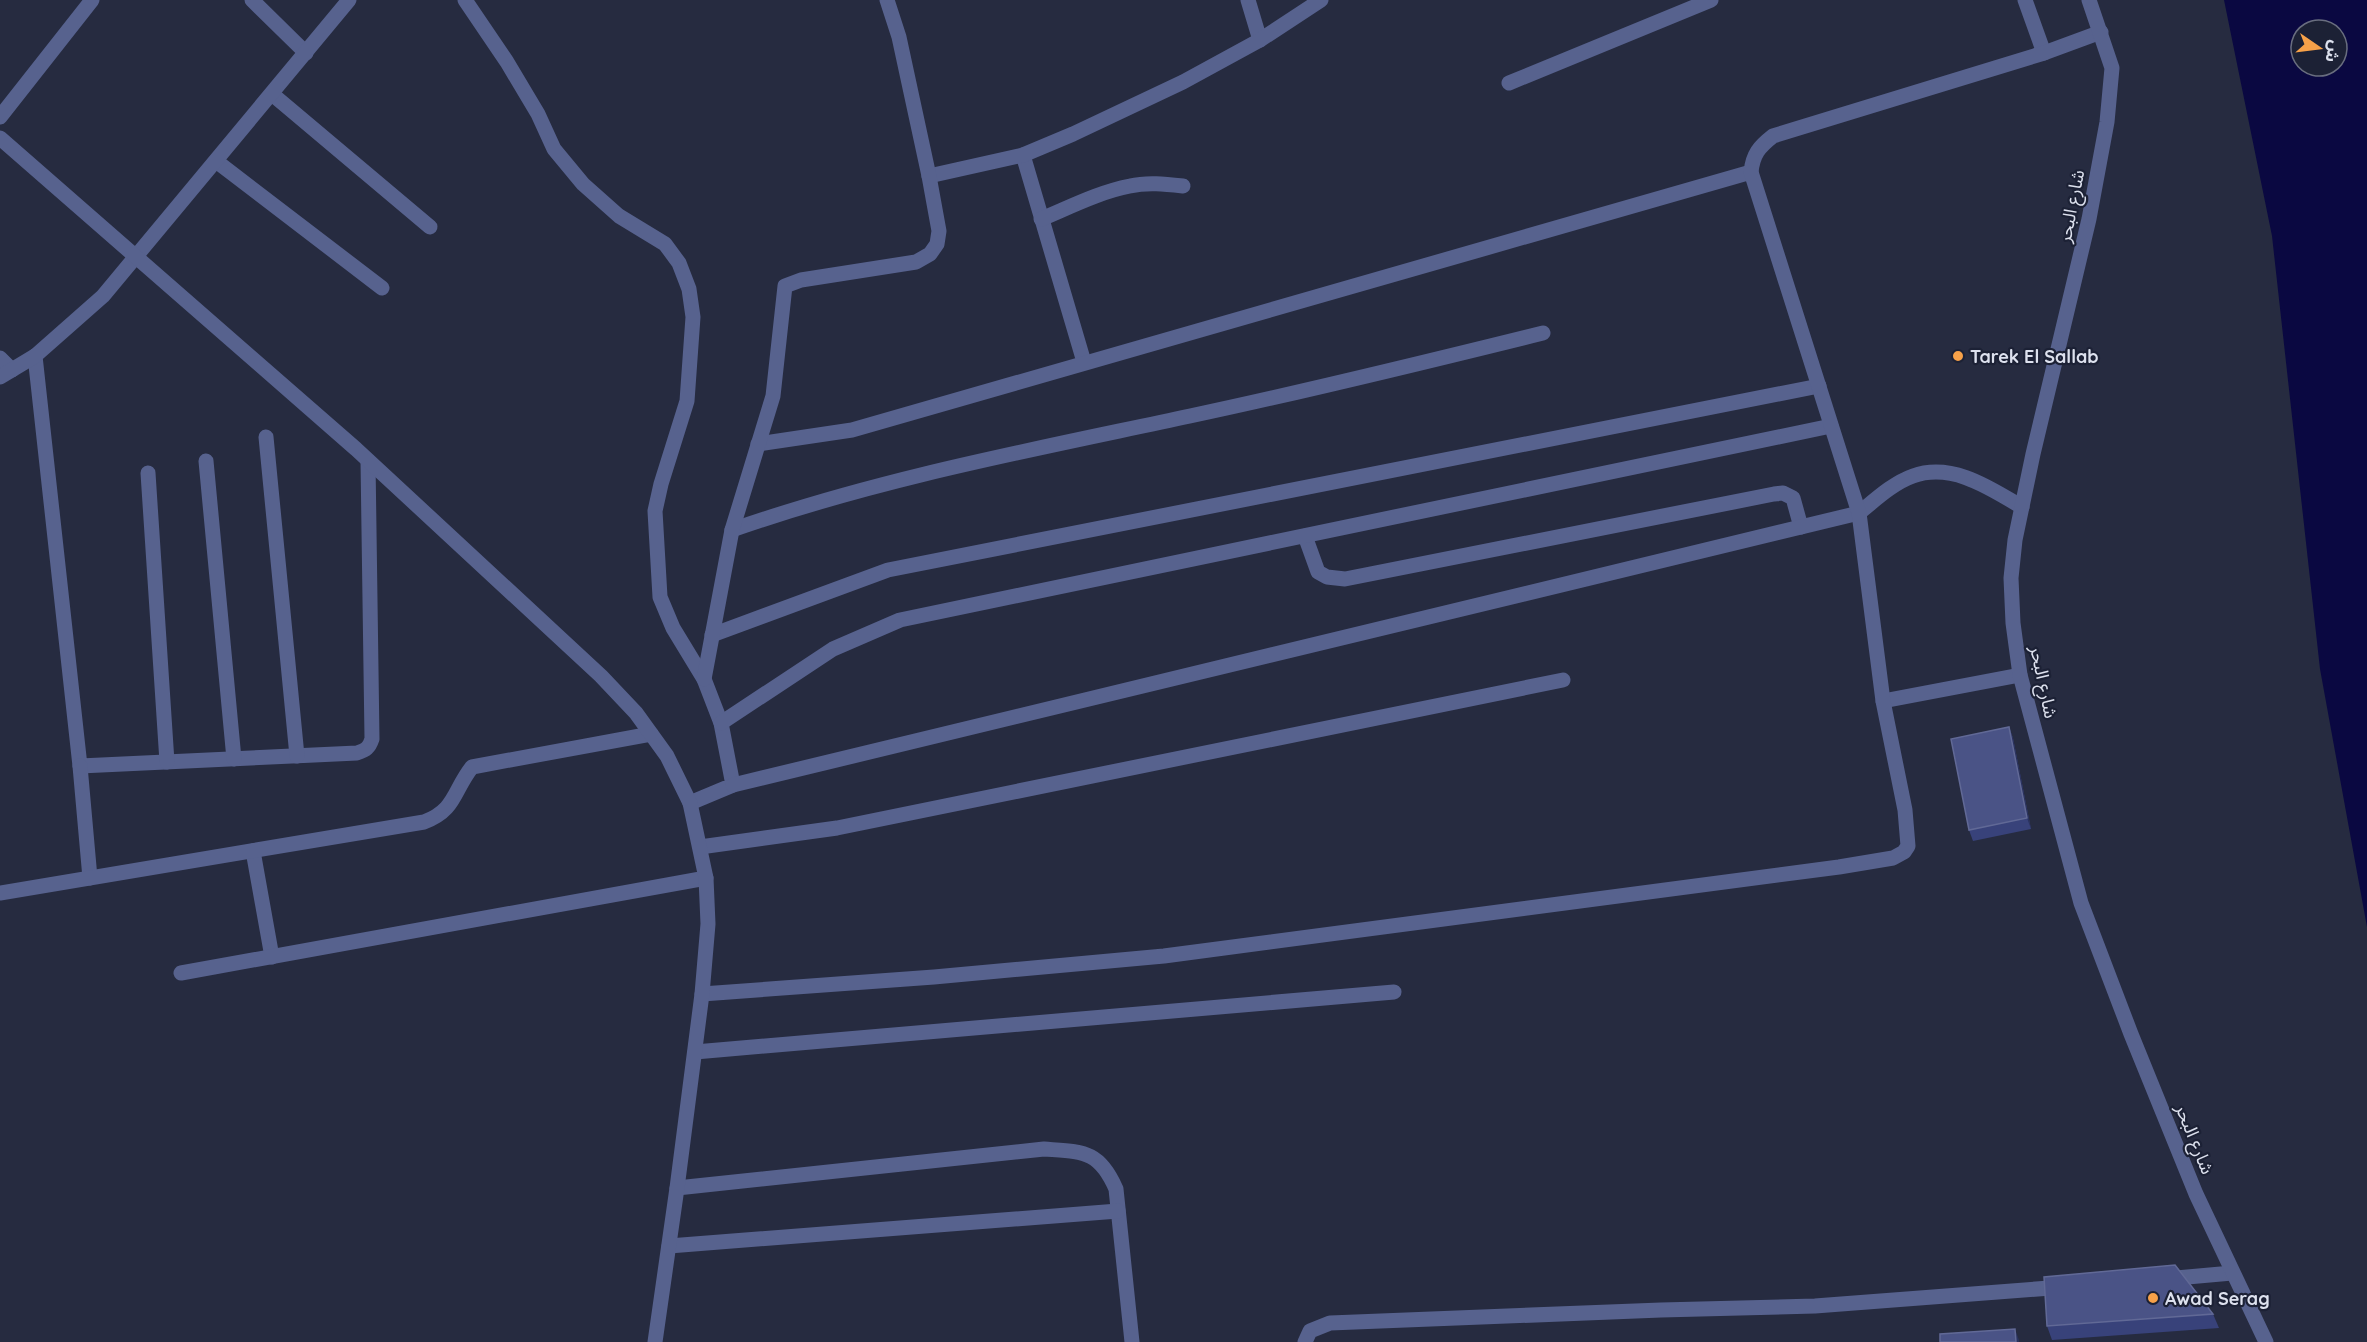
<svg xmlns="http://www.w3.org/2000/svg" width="2367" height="1342" viewBox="0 0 2367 1342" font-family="Quicksand,'Noto Sans Arabic',sans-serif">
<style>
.water{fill:#0a0841;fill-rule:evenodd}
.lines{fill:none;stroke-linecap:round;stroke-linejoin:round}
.minor{stroke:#57628e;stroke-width:15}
.tertiary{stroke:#57628e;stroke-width:15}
.wall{fill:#38427a}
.shaded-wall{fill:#2a325d}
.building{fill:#4a5386;stroke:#616996;stroke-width:1.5}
.poi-dot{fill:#f7a149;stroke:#1c2135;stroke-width:2}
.labels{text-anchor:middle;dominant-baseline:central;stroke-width:4.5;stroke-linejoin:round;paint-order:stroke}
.street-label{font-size:18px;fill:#dde1ee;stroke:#1c2135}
.poi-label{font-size:18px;font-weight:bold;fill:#dde1ee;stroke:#1c2135;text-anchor:start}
</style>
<rect width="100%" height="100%" fill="#262b40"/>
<path class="water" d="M2224,0H2367V927L2320,669L2272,236ZM2301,30H2337V66H2301Z"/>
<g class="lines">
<g class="minor">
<polyline points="252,0 306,53"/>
<polyline points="465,0 507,62 538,114 554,149 583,184 619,216 665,244 679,263 689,289 693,317 687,401 661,484 655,511 660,597 673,628 704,679 721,723 733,785 690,803"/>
<polyline points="1248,0 1260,40"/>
<polyline points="2025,0 2044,53"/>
<polyline points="1509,83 1711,0"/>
<polyline points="272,94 430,227"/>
<polyline points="0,117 92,0"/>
<polyline points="1023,155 1084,362"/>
<polyline points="216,161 382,288"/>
<polyline points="929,176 1023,155 1073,134 1183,82 1260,40 1321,0"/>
<path d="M1041,219C1070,207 1099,192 1130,186C1147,182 1165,184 1183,186"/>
<path d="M35,356L80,766L357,753C366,750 369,748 372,739L368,461"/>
<polyline points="0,358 12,370"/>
<polyline points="0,377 35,356 103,296 349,0"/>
<polyline points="266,437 297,756"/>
<polyline points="758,444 852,430 1751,172"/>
<polyline points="206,461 234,759"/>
<polyline points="148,473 167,762"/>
<path d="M732,530C880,478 1036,449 1190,416C1308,391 1426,362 1543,333"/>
<polyline points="1305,536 1318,572 1327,577 1345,579 1774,494 1783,493 1793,498 1801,527"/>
<polyline points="712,635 888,570 1819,386"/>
<polyline points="704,679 732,530 773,396 785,286 801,280 916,262 930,254 937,244 939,231 929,176 899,37 887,0"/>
<polyline points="1883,701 2020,675"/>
<polyline points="721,723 833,649 900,620 1831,426"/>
<polyline points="80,766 90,878"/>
<path d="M733,785L1859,513C1875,500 1893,483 1913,476C1952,462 1990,488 2022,507"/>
<polyline points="700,847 837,828 1563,680"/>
<polyline points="253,851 272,957"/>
<path d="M0,893L424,822C456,810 453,791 472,767L651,734"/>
<polyline points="181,973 706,878"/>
<path d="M702,994L934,977L1164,956L1839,867L1893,858L1904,852L1908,846L1905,810L1883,701L1859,513L1751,172C1753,154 1759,147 1773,136L2044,53L2101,32"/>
<polyline points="695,1052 1394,992"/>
<path d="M677,1188L1044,1149C1083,1152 1099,1150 1116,1189L1132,1342"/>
<polyline points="669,1246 1118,1211"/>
<polyline points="2165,1279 2232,1273"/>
<polyline points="1305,1342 1310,1331 1330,1323 1661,1310 1815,1306 2063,1287"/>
</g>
<g class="tertiary">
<polyline points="2089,0 2112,68 2107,122 2089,219 2033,454 2015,540 2011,578 2013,623 2020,675 2081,903 2131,1034 2196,1194 2266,1342"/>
<polyline points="0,138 356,449 601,676 636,713 667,756 690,803 706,878 708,924 702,994 677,1188 655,1342"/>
</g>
</g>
<g class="wall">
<polygon points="2009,727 2013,738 2031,829 1973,841 1969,830"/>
<polygon points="2213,1314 2219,1328 2052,1340 2047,1326"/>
</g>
<g class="shaded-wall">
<polygon points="2009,727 2013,738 2031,829 2027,818"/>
<polygon points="2015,1329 2019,1340 2019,1342 2016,1342"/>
</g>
<g class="building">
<polygon points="2009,727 2027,818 1969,830 1951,739"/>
<polygon points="2175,1265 2213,1314 2047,1326 2044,1277"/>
<polygon points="2015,1329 2016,1342 1940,1342 1940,1334"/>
</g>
<g class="poi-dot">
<circle cx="1958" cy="356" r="6"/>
<circle cx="2153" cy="1298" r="6"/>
</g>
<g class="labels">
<g class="street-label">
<text transform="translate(2071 206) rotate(-79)">شارع البحر</text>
<text transform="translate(2044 682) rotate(78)">شارع البحر</text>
<text transform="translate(2195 1139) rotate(68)">شارع البحر</text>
</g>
<g class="poi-label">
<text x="1970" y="356">Tarek El Sallab</text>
<text x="2165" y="1298">Awad Serag</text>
</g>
</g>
<g transform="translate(2319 48) rotate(104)"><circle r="28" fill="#1c2135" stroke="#696e7f" stroke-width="1.5"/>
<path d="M0-4.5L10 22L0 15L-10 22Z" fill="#f7a149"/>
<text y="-9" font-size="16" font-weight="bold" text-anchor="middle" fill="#dde1ee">ش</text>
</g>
</svg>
